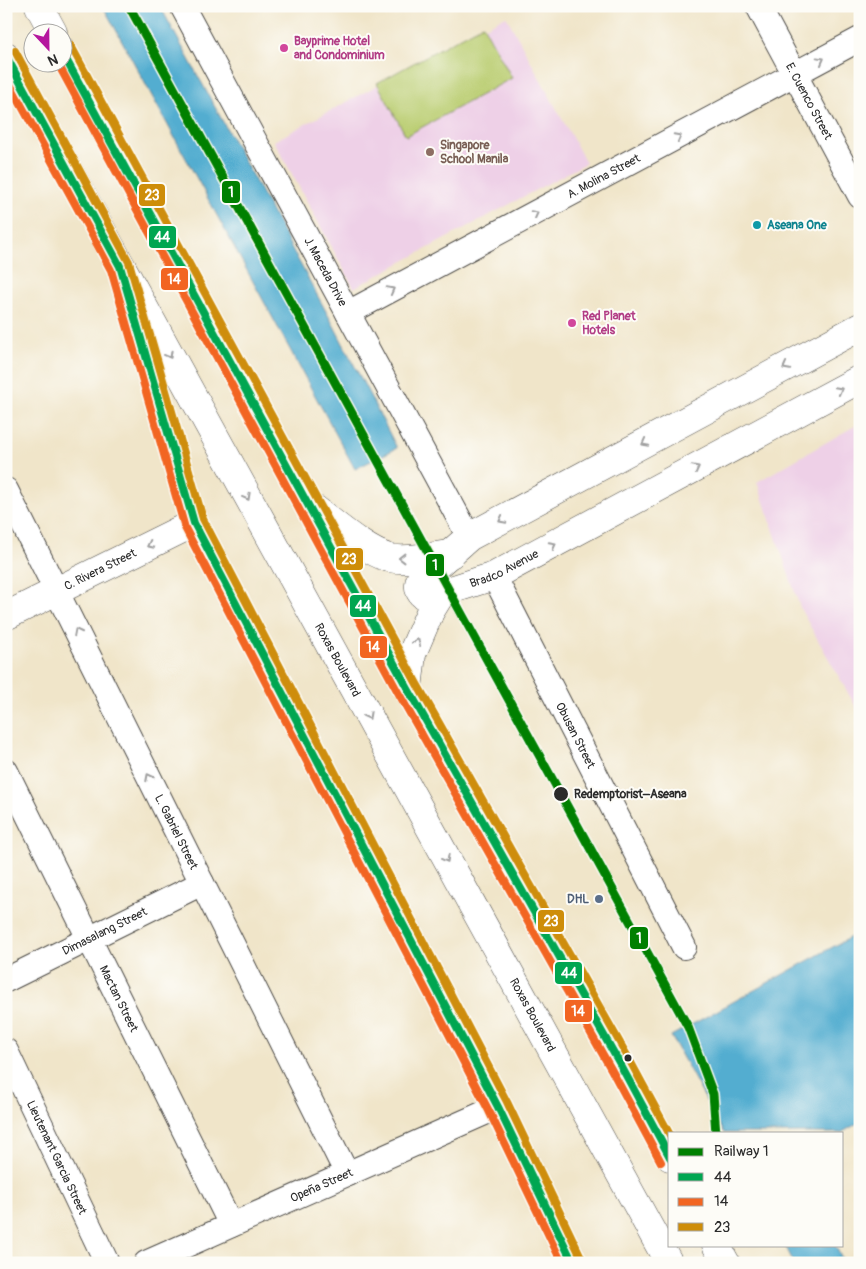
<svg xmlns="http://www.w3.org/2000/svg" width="866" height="1269" viewBox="0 0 866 1269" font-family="Pangolin,sans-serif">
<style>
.built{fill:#eed0e7}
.green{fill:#bacd71;stroke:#727c4e}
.water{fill:#52add0;stroke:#3e6c7e}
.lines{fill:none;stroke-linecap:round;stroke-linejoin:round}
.street-casing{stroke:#494743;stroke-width:26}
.secondary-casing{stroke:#494743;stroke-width:29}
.highway-casing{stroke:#494743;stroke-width:29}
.street{stroke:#fff;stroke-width:24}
.secondary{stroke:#fff;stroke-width:28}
.highway{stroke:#fff;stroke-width:28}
.bus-1-casing{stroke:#fdfcf7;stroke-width:11}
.bus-2-casing{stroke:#fdfcf7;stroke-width:11}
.bus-3-casing{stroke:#fdfcf7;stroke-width:11}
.bus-1{stroke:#00a651;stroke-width:8}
.bus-2{stroke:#f26522;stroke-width:8}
.bus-3{stroke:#ce8d09;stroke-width:8}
.rail-1-casing{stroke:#fdfcf7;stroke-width:12}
.rail-1{stroke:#008000;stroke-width:9}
.oneway{stroke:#a0a0a0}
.hotel-dot{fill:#d1479c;stroke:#fdfcf7;stroke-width:2}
.education-dot{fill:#8d6e63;stroke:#fdfcf7;stroke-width:2}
.culture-dot{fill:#0f9aa8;stroke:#fdfcf7;stroke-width:2}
.stop-dot{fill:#2b2b2b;stroke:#fdfcf7;stroke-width:2}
.service-dot{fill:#5c6f8a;stroke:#fdfcf7;stroke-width:2}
.labels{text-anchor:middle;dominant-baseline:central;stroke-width:4;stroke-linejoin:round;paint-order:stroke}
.hotel-label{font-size:12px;font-weight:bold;fill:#b23c85;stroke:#fdfcf7;text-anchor:start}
.street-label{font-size:12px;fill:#2b2b2b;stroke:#fdfcf7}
.education-label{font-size:12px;font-weight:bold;fill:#785e54;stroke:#fdfcf7;text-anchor:start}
.culture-label{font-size:12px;font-weight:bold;fill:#0d838f;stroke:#fdfcf7;text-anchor:start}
.stop-label{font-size:12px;font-weight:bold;fill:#2b2b2b;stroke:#fdfcf7;text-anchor:start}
.service-label{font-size:12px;font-weight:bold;fill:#4e5e75;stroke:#fdfcf7;text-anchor:end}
.line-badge{stroke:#fdfcf7;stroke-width:2}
.badge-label{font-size:14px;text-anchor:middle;font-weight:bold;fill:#fff}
</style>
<rect width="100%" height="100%" fill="#fdfcf7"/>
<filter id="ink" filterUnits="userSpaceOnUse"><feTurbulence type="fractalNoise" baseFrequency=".02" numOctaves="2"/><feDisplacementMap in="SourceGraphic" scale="10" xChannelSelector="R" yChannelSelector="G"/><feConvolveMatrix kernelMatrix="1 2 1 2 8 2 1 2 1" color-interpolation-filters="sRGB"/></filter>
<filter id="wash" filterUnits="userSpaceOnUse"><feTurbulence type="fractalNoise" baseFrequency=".0096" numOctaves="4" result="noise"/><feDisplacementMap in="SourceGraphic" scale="20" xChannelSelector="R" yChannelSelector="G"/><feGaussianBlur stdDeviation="1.12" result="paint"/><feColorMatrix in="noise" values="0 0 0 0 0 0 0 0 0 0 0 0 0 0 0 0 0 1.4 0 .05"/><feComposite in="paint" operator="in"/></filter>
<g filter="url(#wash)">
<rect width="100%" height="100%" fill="#f0e5c9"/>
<g class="built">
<polygon points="506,16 586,163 354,288 274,141"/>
<polygon points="860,423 860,714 801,610 757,482"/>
</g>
<polygon class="green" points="483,25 512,78 406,136 377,83"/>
<g class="water">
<polygon points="103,6 160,6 334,326 397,448 355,469"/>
<polygon points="860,932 860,1122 841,1133 724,1133 671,1036"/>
<polygon points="785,1245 835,1245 844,1263 794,1263"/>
</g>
</g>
<g filter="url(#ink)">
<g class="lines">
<g class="street-casing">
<g id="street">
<path id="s1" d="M182,6L469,537"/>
<path id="s2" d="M758,6L860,196"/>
<path id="s3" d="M348,313L860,39"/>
<path id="s4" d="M6,490L347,1174"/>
<polyline points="194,523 498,1107 573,1263"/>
<path id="s5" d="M494,576L684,947"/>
<path id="s6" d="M6,771L231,1225"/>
<path id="s7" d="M6,980L202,883"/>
<path id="s8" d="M6,1051L107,1263"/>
<path id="s9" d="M146,1263L498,1107"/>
</g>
</g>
<g class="secondary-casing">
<g id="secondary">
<path id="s10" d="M860,327L469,537L420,580C417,589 420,596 429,597L494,576L860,379"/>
<path id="s11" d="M6,616L194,523L125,284"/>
</g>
</g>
<g class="highway-casing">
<g id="highway">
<polyline points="39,6 53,32"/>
<polyline points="62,51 408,689 620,1064 670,1157"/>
<path id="s12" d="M6,56L669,1263"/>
<path d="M315,509C335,524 365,551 389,558C406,562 433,556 451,554"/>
<polyline points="408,689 412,654 430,612 441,594"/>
<polyline points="716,1245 726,1263"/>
</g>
</g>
<use href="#street" class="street"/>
<use href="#secondary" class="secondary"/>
<use href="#highway" class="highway"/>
<g class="bus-1-casing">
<g id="bus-1">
<polyline points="62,52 408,689 620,1064 670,1157"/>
<polyline points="6,56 120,266 194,523 498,1107 573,1263"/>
</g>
</g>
<g class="bus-2-casing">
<g id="bus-2">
<polyline points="57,62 399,694 611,1069 661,1162"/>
<polyline points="6,77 111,270 185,528 489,1111 562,1263"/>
</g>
</g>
<g class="bus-3-casing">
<g id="bus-3">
<polyline points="71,46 417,684 629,1059 670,1135"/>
<polyline points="15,51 129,262 203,519 507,1102 582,1259"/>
</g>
</g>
<use href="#bus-1" class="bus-1"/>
<use href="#bus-2" class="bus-2"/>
<use href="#bus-3" class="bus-3"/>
<g class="rail-1-casing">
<polyline id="rail-1" points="129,6 688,1027 713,1094 716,1133"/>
</g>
<use href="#rail-1" class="rail-1"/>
</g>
<defs><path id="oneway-chevron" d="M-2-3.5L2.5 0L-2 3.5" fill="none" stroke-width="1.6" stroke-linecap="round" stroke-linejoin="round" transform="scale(1.25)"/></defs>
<g class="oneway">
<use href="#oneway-chevron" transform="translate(821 60) rotate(-29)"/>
<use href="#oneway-chevron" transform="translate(678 137) rotate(-28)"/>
<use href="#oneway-chevron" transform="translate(535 214) rotate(-28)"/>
<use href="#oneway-chevron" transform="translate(391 290) rotate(-28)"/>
<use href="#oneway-chevron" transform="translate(169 355) rotate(61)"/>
<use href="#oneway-chevron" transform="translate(786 367) rotate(152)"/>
<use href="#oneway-chevron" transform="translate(839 390) rotate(-28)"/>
<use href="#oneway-chevron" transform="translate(645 443) rotate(152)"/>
<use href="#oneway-chevron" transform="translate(696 468) rotate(-28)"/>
<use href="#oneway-chevron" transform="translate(247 497) rotate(61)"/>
<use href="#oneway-chevron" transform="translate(502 520) rotate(152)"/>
<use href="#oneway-chevron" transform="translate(150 545) rotate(154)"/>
<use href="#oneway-chevron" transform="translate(553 545) rotate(-28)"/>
<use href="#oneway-chevron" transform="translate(402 558) rotate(-180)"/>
<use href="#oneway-chevron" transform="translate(77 632) rotate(-117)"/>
<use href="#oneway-chevron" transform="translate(417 642) rotate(-68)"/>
<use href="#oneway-chevron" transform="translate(368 716) rotate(61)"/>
<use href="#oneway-chevron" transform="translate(149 777) rotate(-117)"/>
<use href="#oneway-chevron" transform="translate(446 859) rotate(61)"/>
</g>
</g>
<g class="hotel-dot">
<circle cx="284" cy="48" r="5"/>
<circle cx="572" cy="323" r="5"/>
</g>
<circle class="education-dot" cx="430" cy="152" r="5"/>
<circle class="culture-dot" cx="757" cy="225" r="5"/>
<g class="stop-dot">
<circle cx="561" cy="794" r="8"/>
<circle cx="628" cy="1058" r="4.5"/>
</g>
<circle class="service-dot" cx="599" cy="899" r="5"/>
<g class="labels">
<g class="hotel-label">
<text x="294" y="41">Bayprime Hotel<tspan x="294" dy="14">and Condominium</tspan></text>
<text x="582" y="316">Red Planet<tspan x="582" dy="14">Hotels</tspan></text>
</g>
<g class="street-label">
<text stroke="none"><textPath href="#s2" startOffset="108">E. Cuenco Street</textPath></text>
<text stroke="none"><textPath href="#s3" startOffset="290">A. Molina Street</textPath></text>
<text stroke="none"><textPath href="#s1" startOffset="302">J. Maceda Drive</textPath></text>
<text stroke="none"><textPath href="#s10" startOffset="612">Bradco Avenue</textPath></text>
<text stroke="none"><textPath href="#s11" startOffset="105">C. Rivera Street</textPath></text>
<text stroke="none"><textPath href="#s12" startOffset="689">Roxas Boulevard</textPath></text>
<text stroke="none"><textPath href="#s5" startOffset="179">Obusan Street</textPath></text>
<text stroke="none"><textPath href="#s4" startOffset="382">L. Gabriel Street</textPath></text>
<text stroke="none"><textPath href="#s7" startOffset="110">Dimasalang Street</textPath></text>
<text stroke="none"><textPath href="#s6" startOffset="254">Mactan Street</textPath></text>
<text stroke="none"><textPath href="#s12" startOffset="1094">Roxas Boulevard</textPath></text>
<text stroke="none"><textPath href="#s8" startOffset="118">Lieutenant Garcia Street</textPath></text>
<text stroke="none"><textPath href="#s9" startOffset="192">Opeña Street</textPath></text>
</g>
<g class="education-label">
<text x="440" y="145">Singapore<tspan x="440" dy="14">School Manila</tspan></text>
</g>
<g class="culture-label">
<text x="767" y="225">Aseana One</text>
</g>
<g class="stop-label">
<text x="574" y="794">Redemptorist–Aseana</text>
</g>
<g class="service-label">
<text x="589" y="899">DHL</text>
</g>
</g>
<g class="line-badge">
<rect x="221" y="180" width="20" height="24" rx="5" fill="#008000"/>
<rect x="138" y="183" width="28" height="24" rx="5" fill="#ce8d09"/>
<rect x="148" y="225" width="29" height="24" rx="5" fill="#00a651"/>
<rect x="160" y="267" width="29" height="24" rx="5" fill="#f26522"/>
<rect x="335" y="547" width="29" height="24" rx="5" fill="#ce8d09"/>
<rect x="425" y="553" width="20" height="24" rx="5" fill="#008000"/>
<rect x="349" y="594" width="28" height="24" rx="5" fill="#00a651"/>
<rect x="359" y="635" width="29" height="24" rx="5" fill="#f26522"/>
<rect x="537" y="909" width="28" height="24" rx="5" fill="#ce8d09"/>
<rect x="629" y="926" width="20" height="24" rx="5" fill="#008000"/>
<rect x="554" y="961" width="29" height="24" rx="5" fill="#00a651"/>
<rect x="564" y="999" width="29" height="24" rx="5" fill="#f26522"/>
</g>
<g class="badge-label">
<text x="231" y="197">1</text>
<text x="152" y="200">23</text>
<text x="162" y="242">44</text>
<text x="174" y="284">14</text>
<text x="349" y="564">23</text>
<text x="435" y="570">1</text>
<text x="363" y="611">44</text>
<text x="373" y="652">14</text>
<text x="551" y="926">23</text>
<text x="639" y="943">1</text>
<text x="569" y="978">44</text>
<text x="578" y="1016">14</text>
</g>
<rect width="866" height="1269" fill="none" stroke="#fdfcf7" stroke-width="25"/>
<rect x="668" y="1132" width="175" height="115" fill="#fdfcf7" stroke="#a9a8a5"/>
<rect x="678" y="1148" width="25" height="8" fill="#008000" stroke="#a9a8a5"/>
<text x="714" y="1156" font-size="15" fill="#2b2b2b">Railway 1</text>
<rect x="678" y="1173" width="25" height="8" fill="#00a651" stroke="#a9a8a5"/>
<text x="714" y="1182" font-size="15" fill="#2b2b2b">44</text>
<rect x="678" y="1198" width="25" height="8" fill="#f26522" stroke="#a9a8a5"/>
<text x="714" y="1206" font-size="15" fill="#2b2b2b">14</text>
<rect x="678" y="1223" width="25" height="8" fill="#ce8d09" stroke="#a9a8a5"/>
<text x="714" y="1232" font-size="15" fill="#2b2b2b">23</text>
<g transform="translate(48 48) rotate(158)"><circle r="24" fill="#fdfcf7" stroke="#a9a8a5"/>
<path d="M0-4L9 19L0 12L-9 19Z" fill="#b5179e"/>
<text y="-8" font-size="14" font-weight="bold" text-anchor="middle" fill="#2b2b2b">N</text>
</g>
</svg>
